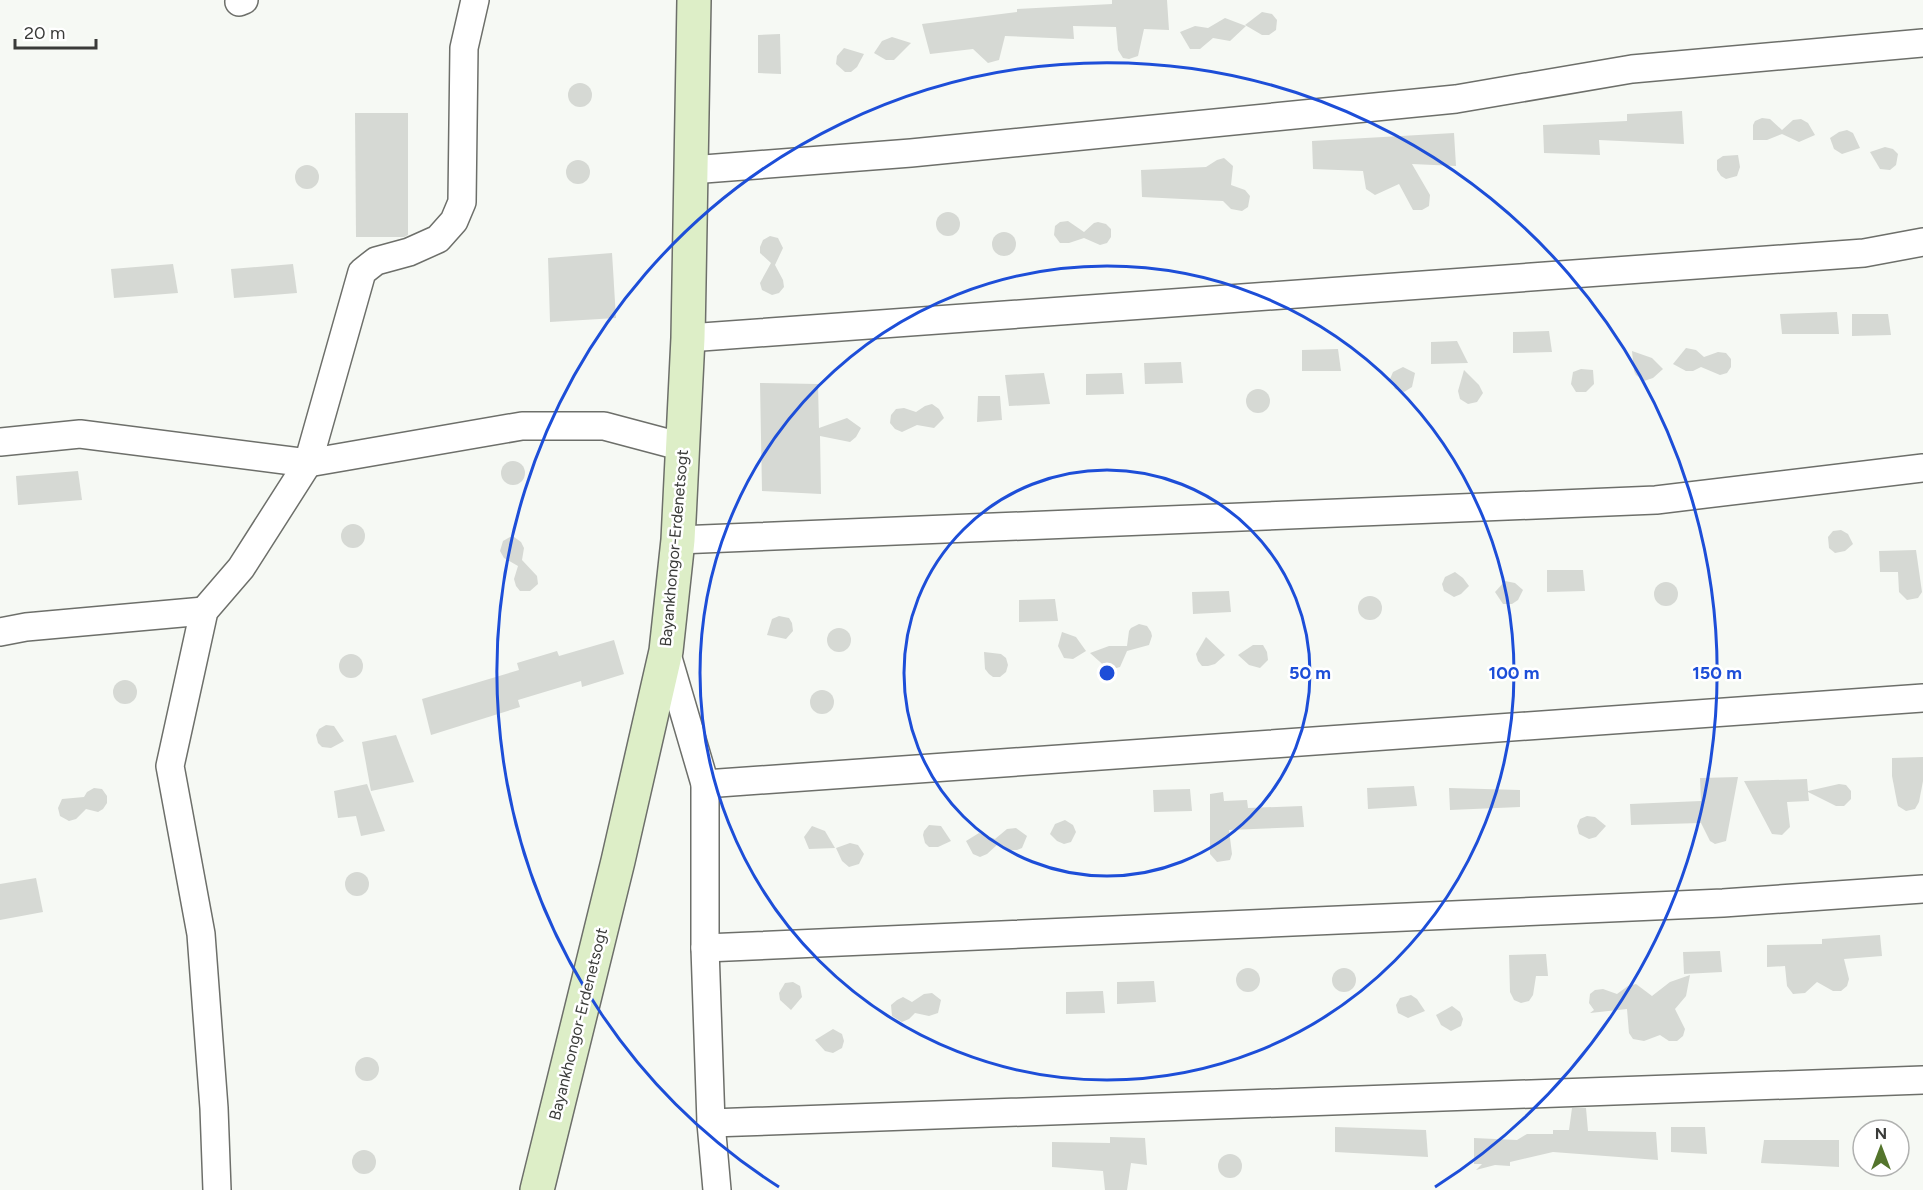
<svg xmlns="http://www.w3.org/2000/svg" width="1923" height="1190" viewBox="0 0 1923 1190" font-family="Figtree,sans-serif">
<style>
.building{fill:#d6d9d4}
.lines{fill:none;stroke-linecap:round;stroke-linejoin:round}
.street-casing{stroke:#6d6f6a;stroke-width:30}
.secondary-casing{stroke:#6d6f6a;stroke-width:36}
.street{stroke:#fff;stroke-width:27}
.secondary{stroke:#ddeec7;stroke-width:33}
.ring{fill:none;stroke:#1d4ed8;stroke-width:3}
.labels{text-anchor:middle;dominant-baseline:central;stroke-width:5;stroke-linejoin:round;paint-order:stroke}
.street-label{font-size:16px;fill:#3a3b39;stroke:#fff}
.centre{fill:#1d4ed8;stroke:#fff;stroke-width:3}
.ring-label{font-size:18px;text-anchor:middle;font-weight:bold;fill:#1d4ed8;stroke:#fff;stroke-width:5;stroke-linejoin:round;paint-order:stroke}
</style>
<rect width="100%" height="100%" fill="#f6f9f4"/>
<g class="building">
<polygon points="1112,0 1167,0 1169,30 1144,29 1138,56 1129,59 1123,58 1118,50 1116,27 1073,26 1074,39 1005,36 999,60 988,63 973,49 930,54 922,24 1017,12 1017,9 1112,4"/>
<polygon points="1262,12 1272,14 1277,20 1276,30 1269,35 1262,35 1245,25"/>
<polygon points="1225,18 1246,26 1230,41 1213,38 1200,49 1190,49 1180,32 1195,26 1208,28"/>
<polygon points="780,34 781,74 758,73 758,35"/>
<polygon points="892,37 911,43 894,60 886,60 874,53 882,41"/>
<polygon points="844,48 864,54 857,67 851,72 845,72 836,64 837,56"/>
<circle cx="580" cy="95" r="12"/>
<polygon points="1682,111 1684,144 1599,140 1600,155 1544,153 1543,125 1627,121 1627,114"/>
<polygon points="355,113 408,113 408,235 404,237 356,237"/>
<polygon points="1762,118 1770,119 1782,130 1793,120 1801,119 1808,123 1815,135 1799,142 1782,134 1767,140 1753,140 1753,125 1755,121"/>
<polygon points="1847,130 1853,133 1860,148 1842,154 1834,149 1830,138 1839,132"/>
<polygon points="1454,133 1456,166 1412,164 1430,195 1429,206 1422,210 1413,210 1399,184 1375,195 1366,189 1363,171 1313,169 1312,141"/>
<polygon points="1885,147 1893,149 1898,154 1896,165 1890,170 1880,169 1870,152"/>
<polygon points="1738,155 1740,167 1737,176 1726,179 1721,176 1717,170 1717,160 1723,156"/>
<polygon points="1224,158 1233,166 1231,185 1245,190 1250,196 1248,207 1242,211 1231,209 1223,201 1142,197 1141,170 1206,167 1217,160"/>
<circle cx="578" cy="172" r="12"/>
<circle cx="307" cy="177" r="12"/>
<circle cx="948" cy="224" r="12"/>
<polygon points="1068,221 1084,232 1094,223 1098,222 1106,224 1111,229 1111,237 1107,243 1100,245 1084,238 1069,243 1060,243 1054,235 1055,226 1060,222"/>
<circle cx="1004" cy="244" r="12"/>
<polygon points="770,236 778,238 783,248 775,265 783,280 784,287 779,293 772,295 762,290 760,283 771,263 760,253 760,247 763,240"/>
<polygon points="612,253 616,318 550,322 548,258"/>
<polygon points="173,264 178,293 114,298 111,269"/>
<polygon points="293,264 297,293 234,298 231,269"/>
<polygon points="1837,312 1839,334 1782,334 1780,314"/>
<polygon points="1852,314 1888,314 1891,335 1852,336"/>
<polygon points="1549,331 1552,352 1513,353 1513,332"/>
<polygon points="1457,341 1468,363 1431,364 1431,342"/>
<polygon points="1686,348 1696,350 1704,357 1718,352 1726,353 1731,359 1731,367 1727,373 1720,375 1701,367 1693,371 1686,371 1673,364"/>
<polygon points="1338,349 1341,371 1302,371 1302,350"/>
<polygon points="1632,351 1652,358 1663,369 1653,378 1644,381 1636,375 1634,371"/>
<polygon points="1181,362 1183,383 1145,384 1144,363"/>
<polygon points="1403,367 1415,373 1412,387 1404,392 1395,389 1390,379 1393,372"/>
<polygon points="1581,369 1593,370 1594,384 1586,392 1576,392 1571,384 1573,372"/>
<polygon points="1464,370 1479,385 1483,393 1477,402 1468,404 1460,399 1458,391"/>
<polygon points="1044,373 1050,404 1009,406 1005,375"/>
<polygon points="1122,373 1124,394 1086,395 1086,374"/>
<polygon points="760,383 818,384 819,428 847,418 861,428 856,437 850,442 820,436 821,494 762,491"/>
<circle cx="1258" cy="401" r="12"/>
<polygon points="978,396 1000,396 1002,420 977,422"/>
<polygon points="932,404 939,409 944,418 934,428 917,425 902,432 895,429 890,423 891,415 896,409 904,408 916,412 925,406"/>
<circle cx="513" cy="473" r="12"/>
<polygon points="78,471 82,500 18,505 16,476"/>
<circle cx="353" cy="536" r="12"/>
<polygon points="1841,530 1848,534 1853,544 1845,551 1835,553 1829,548 1828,537 1833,531"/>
<polygon points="510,537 514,537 521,542 524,548 522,560 537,576 538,584 530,591 520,591 516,586 514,579 518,566 504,558 500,551 503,541"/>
<polygon points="1916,550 1922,592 1918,598 1907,600 1899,592 1898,572 1880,572 1879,551"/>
<polygon points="1547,570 1583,570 1585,591 1547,592"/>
<polygon points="1455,572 1463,578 1469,586 1461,594 1454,597 1444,591 1442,584 1445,577"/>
<polygon points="1505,581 1515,583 1523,590 1518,600 1512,604 1503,604 1495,592"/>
<circle cx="1666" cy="594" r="12"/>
<polygon points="1229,591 1231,612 1193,614 1192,592"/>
<circle cx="1370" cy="608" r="12"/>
<polygon points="1055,599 1058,621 1019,622 1019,600"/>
<polygon points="779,616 789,618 792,623 793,631 786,639 767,635 772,619"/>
<polygon points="1139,624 1147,626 1151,632 1152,636 1149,645 1127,651 1120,667 1109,670 1090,653 1109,646 1127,646 1129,631 1131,628"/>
<circle cx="839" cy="640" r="12"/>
<polygon points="1062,632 1076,637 1086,651 1073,659 1064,658 1058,646"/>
<polygon points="1206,637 1225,655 1215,664 1208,666 1202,666 1198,661 1196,654"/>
<polygon points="614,640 624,674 582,687 581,681 518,700 520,707 431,735 422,699 519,670 517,663 557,651 559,656"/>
<polygon points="1253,645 1263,645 1267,652 1268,660 1260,668 1249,665 1238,655"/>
<polygon points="984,652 1001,654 1006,658 1008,665 1006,672 1000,677 993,677 989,674 985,669"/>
<circle cx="351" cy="666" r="12"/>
<circle cx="125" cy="692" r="12"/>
<circle cx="822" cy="702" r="12"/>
<polygon points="326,725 334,726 344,741 331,748 322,747 318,743 316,735 319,729"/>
<polygon points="396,735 414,782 371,791 362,742"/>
<polygon points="1923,757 1923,781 1919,802 1915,809 1906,811 1898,806 1897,802 1892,776 1892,758"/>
<polygon points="1738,777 1726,841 1715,844 1710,841 1701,823 1631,825 1630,804 1701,801 1700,778"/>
<polygon points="1807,779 1808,791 1839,784 1846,785 1851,791 1851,799 1844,806 1836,806 1808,792 1809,801 1787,802 1790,827 1782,835 1772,834 1744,781"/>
<polygon points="367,784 385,831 361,836 356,816 338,818 334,791"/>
<polygon points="1414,786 1417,806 1368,809 1367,788"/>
<polygon points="94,788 102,789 107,796 107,803 103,809 98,812 86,809 76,819 69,821 60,816 58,808 62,799 84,797 87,792"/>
<polygon points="1449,788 1520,790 1520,807 1450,810"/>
<polygon points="1190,789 1192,811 1154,812 1153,790"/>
<polygon points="1223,792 1224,801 1247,800 1248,808 1302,806 1304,827 1229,830 1232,854 1230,860 1217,862 1210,854 1210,794"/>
<polygon points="1587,816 1595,817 1606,826 1596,837 1589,839 1579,834 1577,826 1580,819"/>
<polygon points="1065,820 1073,825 1076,832 1071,842 1064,844 1057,841 1050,834 1055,824"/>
<polygon points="929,825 941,826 951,841 938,847 929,847 925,843 923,835 924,831"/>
<polygon points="812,826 825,831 835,848 809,849 804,837"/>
<polygon points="1016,828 1027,836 1022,848 1017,850 1009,850 998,844 987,854 980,857 973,854 966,841 979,833 995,839 1007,829"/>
<polygon points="850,843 858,845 864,854 859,864 849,867 842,861 836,848"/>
<circle cx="357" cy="884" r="12"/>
<polygon points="36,878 43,912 0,920 0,884"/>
<polygon points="1880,935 1882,956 1844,959 1849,979 1847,986 1841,991 1833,991 1817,982 1805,993 1793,994 1787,986 1785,966 1767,967 1767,945 1822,944 1822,939"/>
<polygon points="1720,951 1722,972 1684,974 1683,952"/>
<polygon points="1546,954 1548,976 1536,976 1533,995 1529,1001 1521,1003 1514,1000 1510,992 1509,955"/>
<circle cx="1248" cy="980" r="12"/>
<circle cx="1344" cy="980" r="12"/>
<polygon points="1690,975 1686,996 1675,1009 1685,1029 1683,1036 1677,1041 1669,1041 1660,1035 1644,1041 1633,1039 1629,1033 1627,1009 1590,1013 1594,1010 1589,1003 1590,994 1595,990 1603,989 1617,994 1628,986 1636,984 1652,996 1670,982"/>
<polygon points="1154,981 1156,1002 1117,1004 1117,982"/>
<polygon points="793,982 800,986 802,997 791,1010 780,1000 779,993 785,983"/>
<polygon points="1103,991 1105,1013 1066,1014 1066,992"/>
<polygon points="932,993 941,1000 938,1013 929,1016 915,1013 909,1019 902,1022 892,1016 891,1005 897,1000 903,997 912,1002 924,994"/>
<polygon points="1411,995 1417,999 1425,1011 1408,1018 1398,1013 1396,1005 1400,998"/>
<polygon points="1452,1006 1460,1012 1463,1019 1461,1026 1451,1031 1441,1025 1436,1015"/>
<polygon points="833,1029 842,1034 844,1041 842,1048 833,1053 825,1051 815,1040"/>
<circle cx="367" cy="1069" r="12"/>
<polygon points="1572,1108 1586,1108 1588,1131 1656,1132 1658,1160 1553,1152 1510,1162 1510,1166 1495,1165 1476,1170 1482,1164 1474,1164 1474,1138 1517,1140 1527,1134 1553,1134 1553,1130 1569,1130"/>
<polygon points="1335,1127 1426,1130 1428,1157 1335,1152"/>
<polygon points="1671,1127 1705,1127 1707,1154 1671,1152"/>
<polygon points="1110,1137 1145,1138 1147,1165 1131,1163 1127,1190 1105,1190 1103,1171 1052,1167 1052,1142 1110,1143"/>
<polygon points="1764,1140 1839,1140 1839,1167 1761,1163"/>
<circle cx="364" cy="1162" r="12"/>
<circle cx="1230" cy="1166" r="12"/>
</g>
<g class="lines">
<g class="street-casing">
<g id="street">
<polyline points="239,2 244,0"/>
<polyline points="691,170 911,153 1456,99 1632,69 1923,43"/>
<polyline points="688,338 1864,253 1923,242"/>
<polyline points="0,442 80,434 308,463 522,426 604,426 683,447"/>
<polyline points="678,540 1656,500 1923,468"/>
<polyline points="0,632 26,627 204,611"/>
<polyline points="666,651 705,784 705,948 711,1123 717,1190"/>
<polyline points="705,784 1923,698"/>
<polyline points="705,948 1723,903 1923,889"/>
<polyline points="711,1123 1923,1080"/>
<polyline points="217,1190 214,1108 201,934 170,766 204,611 241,568 308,463 362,272 376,261 409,252 438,239 454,221 462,202 464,48 475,0"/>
</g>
</g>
<g class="secondary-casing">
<polyline id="secondary" points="537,1190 618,861 666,651 678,540 688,338 694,0"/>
</g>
<use href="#street" class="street"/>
<use href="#secondary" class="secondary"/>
</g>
<g class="ring">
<circle cx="1107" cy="673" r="203"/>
<circle cx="1107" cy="673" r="407"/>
<path d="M779 1187A610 610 0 1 1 1435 1187"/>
</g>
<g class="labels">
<g class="street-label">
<text transform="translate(674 548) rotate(-85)">Bayankhongor-Erdenetsogt</text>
<text transform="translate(578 1024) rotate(-76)">Bayankhongor-Erdenetsogt</text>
</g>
</g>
<circle cx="1107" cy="673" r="9" class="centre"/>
<g class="ring-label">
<text x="1310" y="679">50 m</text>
<text x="1514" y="679">100 m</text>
<text x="1717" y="679">150 m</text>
</g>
<g transform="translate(1881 1148)"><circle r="28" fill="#ffffff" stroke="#b0b1b0" stroke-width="1.5"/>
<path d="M0-4.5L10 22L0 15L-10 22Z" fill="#54752c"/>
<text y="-9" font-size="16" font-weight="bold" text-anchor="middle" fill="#3a3b39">N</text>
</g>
<path d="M15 39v9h81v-9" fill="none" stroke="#3a3b39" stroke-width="3"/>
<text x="24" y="39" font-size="18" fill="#3a3b39" stroke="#ffffff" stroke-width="4.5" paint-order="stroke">20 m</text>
</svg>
